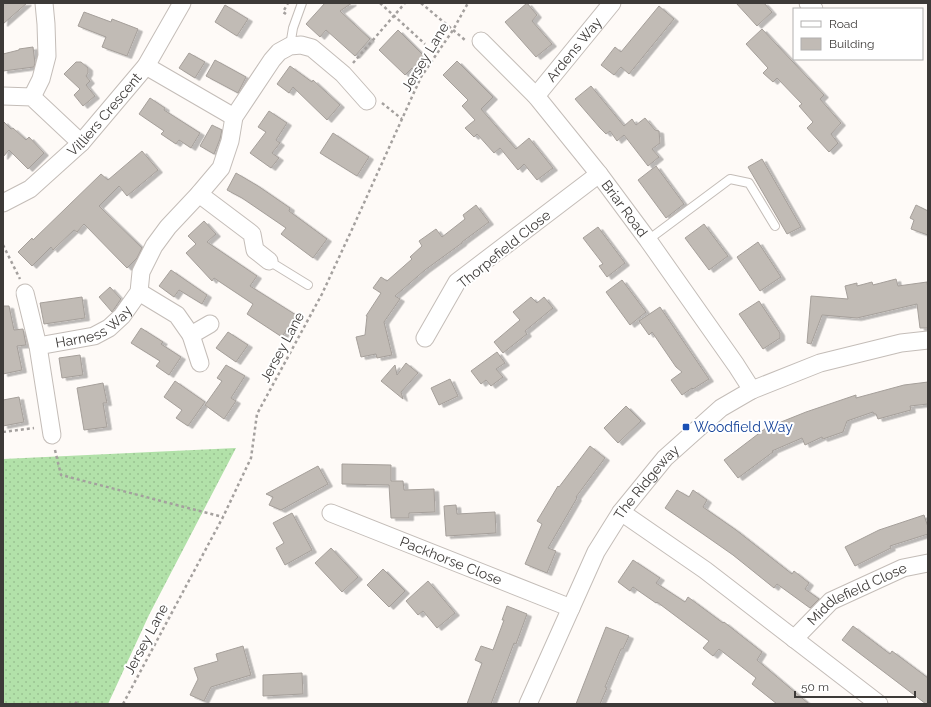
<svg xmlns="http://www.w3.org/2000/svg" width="931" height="707" viewBox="0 0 931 707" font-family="Raleway,sans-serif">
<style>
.grass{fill:url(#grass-dots)}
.building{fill:#c1bbb5;stroke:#a59f9a;filter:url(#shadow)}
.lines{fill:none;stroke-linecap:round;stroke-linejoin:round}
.lane-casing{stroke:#c4bdb8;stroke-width:10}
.street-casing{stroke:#c4bdb8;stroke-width:19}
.path{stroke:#a4a09e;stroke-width:2.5;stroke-dasharray:3 3;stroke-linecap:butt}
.lane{stroke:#fff;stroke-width:8}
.street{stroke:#fff;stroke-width:17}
.transit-dot{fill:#1a4fb4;stroke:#fff;stroke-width:1.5}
.labels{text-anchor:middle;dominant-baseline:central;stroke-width:4;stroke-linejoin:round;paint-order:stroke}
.street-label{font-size:14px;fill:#3d3a38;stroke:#fff}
.transit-label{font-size:14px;fill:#164399;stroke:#fff;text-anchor:start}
</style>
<defs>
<pattern id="grass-dots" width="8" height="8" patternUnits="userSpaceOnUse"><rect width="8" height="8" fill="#b2e1a9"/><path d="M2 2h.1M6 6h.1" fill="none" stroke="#9ac292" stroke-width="1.8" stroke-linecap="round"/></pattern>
<filter id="shadow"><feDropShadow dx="4.5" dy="2.5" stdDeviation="0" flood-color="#0004"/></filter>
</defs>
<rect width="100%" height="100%" fill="#fefaf7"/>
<polygon class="grass" points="236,448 149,615 108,704 3,704 3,459"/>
<g class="building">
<polygon points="3,3 27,3 3,24"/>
<polygon points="325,3 352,3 340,11 370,39 355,56 326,30 320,37 306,24"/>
<polygon points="527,3 537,15 532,21 552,44 536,57 505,22"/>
<polygon points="736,3 764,3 772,12 757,26"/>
<polygon points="225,5 248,19 237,36 215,22"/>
<polygon points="659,6 674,19 629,74 621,67 614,75 601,65 615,47 621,52"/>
<polygon points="84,12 111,22 112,19 138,29 127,56 102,47 106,37 78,26"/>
<polygon points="762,29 824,95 820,99 841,123 831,134 838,143 829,152 807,128 813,122 799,106 802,104 777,78 773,82 763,73 768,68 746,44"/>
<polygon points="398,30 426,58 414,70 412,68 405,75 379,50"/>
<polygon points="33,47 35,63 34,67 3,71 3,54 19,50 19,49"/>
<polygon points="189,53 205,62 195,78 179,68"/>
<polygon points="215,60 246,77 238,93 206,76"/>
<polygon points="457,61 493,97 481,109 516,149 529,138 553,168 537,180 524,164 518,170 500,148 494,153 477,134 474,137 465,128 475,120 462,106 468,100 443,75"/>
<polygon points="76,62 81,62 88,68 88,73 86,76 90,81 86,85 95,96 83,106 74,95 80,89 64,74"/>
<polygon points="290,66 312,82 313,80 340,105 327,120 293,87 289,93 277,84"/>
<polygon points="591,86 624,126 632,119 636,125 645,118 655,130 659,131 660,143 652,149 659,157 648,166 624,135 617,141 610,131 606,134 600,128 575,99"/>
<polygon points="150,98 165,108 164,110 200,133 191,148 179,140 176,144 161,134 164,131 139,114"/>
<polygon points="269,111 287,123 276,140 280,143 272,153 279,158 271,168 250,153 266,132 258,127"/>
<polygon points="3,121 11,129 13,128 26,140 29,137 44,153 28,169 9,150 3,157"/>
<polygon points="212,125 222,130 220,139 214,154 200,146"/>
<polygon points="333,133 369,157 357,176 320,153"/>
<polygon points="142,151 158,170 127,196 119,186 99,206 142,248 137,258 127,268 84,224 77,232 74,230 53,250 51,247 32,266 18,252 32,238 33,240 101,174 108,180"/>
<polygon points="762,159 801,227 787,234 748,167"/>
<polygon points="656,166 684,204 666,218 638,180"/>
<polygon points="236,173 258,186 290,208 289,211 327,239 313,258 281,234 286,228 242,198 227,190"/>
<polygon points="476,205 489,222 462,242 462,243 425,270 395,296 400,299 384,322 392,355 377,358 376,354 361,357 356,337 365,335 367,316 366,316 381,293 373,288 381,277 387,281 412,259 410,257 422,246 419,241 436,229 442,237 465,219 463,215"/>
<polygon points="916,205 928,211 928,235 911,229 914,220 910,218"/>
<polygon points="204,221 216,234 207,242 257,276 250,286 296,315 282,337 247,314 253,304 214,278 212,281 186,253 196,244 188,236"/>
<polygon points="704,224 728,256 709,270 685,238"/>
<polygon points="598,227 625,263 607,277 599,266 603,264 583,238"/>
<polygon points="758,242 781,277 760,291 737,257"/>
<polygon points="171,270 207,295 202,304 179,290 174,297 159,286"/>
<polygon points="896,279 898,286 927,282 928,289 928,328 920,328 917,304 857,318 822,315 811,344 807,343 811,296 848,299 845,286 857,283 857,286 872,282 873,285"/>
<polygon points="622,280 646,312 630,325 606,292"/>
<polygon points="110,287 121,299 112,312 99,297"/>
<polygon points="82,297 85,318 44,324 40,303"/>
<polygon points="531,297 537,303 544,297 553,308 525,331 527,334 503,353 494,342 520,320 513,312"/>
<polygon points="759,301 780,333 780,338 763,349 739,314"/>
<polygon points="3,306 9,306 14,330 23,329 26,345 17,346 22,370 3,374"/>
<polygon points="660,307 709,379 693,389 692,388 682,395 671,380 682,372 676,367 652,332 649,335 639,321"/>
<polygon points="141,328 163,342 161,344 181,357 169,375 156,366 160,361 131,343"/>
<polygon points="228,332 248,345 236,362 216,348"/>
<polygon points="497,352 505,363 496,369 503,377 491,386 486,380 481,384 471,371"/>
<polygon points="80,355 83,375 62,378 59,358"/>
<polygon points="406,363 418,373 401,392 403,399 381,381 395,365 397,375"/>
<polygon points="226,365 245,376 231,398 236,401 224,419 205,405 222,381 217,378"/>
<polygon points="450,379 458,396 439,405 431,388"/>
<polygon points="175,381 205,402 188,426 176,418 182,410 164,397"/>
<polygon points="928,382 928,404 910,406 911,410 878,419 876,414 874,414 873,412 847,421 843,432 823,439 822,437 805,445 802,438 772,451 773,452 738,478 724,460 766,428 806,412 856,395 856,398 904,385"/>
<polygon points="103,383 107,403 103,403 107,427 84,430 77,388"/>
<polygon points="19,397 24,422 3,426 3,400"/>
<polygon points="626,406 641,421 618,443 604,428"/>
<polygon points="590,446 605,458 576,497 577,498 548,548 556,551 547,573 525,564 542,524 537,521 558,486 559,487"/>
<polygon points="342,464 391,465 391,481 403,481 404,490 434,489 435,512 409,513 409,518 391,518 389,485 342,484"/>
<polygon points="318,466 328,484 281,510 269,505 273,497 266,494"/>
<polygon points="677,490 689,497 693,490 707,500 703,507 736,530 792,574 794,571 809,583 805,589 819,599 810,608 777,584 774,588 733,555 703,534 665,508"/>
<polygon points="456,505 457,514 495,512 496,533 446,536 444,506"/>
<polygon points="292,513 312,550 285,565 276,548 284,543 273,523"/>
<polygon points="924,515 928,527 928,534 890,546 891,548 855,566 845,547 879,530"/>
<polygon points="331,548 358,577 342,592 315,563"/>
<polygon points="633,560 660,578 656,583 685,602 688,597 723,623 724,622 762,652 757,660 809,704 777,704 752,684 756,678 719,649 713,656 703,648 709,641 657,602 656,603 633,587 630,591 618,582"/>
<polygon points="383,569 405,591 389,607 367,585"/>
<polygon points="428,581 455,613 437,628 423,611 418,615 406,601"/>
<polygon points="507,606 527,614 516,644 514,643 491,704 467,704 482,663 475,660 481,646 493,650 504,620 502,620"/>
<polygon points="853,626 890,654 892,651 928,678 928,704 926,704 842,640"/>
<polygon points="606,627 629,636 623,649 621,649 605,687 607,688 600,704 576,704"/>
<polygon points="243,646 251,675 211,687 204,701 190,695 198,679 194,668 218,661 216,654"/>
<polygon points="302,673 303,694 263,696 263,675"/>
</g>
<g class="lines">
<g class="lane-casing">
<g id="lane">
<polyline points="290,46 293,28 302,3"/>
<polyline points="648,240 730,179 749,183 775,226"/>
<polyline points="269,261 308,285"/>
</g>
</g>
<g class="street-casing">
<g id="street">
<polyline points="808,3 814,9"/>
<path id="s1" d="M481,41L536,96L599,174L648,240L736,365L752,390"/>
<polyline points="146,66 234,117"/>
<polyline points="3,96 32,97 81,143"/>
<path id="s2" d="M536,96L612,3"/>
<polyline points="32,97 41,79 47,56 46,24 44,3"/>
<polyline points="199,194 252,234 255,250 269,261"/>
<path id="s3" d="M3,203L30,189L81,143L146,66L182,3"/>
<polyline points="139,292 177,315 191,335 200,363"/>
<polyline points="25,293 38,346 52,435"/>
<polyline points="191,335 210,324"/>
<polyline points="425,338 457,282 599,174"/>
<path id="s4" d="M38,346L94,336L109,328L122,316L139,292L141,272L154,246L168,227L199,194L221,168L230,141L234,117L272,60L279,52L290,46L301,45L312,48L343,74L367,101"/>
<polyline points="621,512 705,570 879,704"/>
<path id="s5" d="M331,513L571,608"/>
<path id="s6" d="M794,639L831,601L903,568L928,563"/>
<path id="s7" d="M528,704L596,552L621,512L665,458L721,408L752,390L820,363L901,343L928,340"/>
</g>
</g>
<g class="path">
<polyline points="380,3 425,44"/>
<polyline points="421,3 465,40"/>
<polyline points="286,14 283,12 288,3"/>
<polyline points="353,63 405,3"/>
<polyline points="382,103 402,119"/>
<polyline points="3,245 20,279"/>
<polyline points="3,432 34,428"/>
<polyline points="55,450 61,475 223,517"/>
<polyline points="75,702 77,704"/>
<polyline points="123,704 223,517 251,458 257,414 322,294 354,225 421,77 453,30 468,3"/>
</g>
<use href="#lane" class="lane"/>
<use href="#street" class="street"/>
</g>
<rect class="transit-dot" x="682" y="423" width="8" height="8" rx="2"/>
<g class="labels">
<g class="street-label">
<text stroke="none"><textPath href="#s2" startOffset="60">Ardens Way</textPath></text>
<text transform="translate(425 57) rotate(-59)">Jersey Lane</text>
<text stroke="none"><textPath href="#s3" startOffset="136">Villiers Crescent</textPath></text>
<text stroke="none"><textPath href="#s1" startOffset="221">Briar Road</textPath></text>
<text transform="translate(504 249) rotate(-39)">Thorpefield Close</text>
<text stroke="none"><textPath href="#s4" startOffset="60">Harness Way</textPath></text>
<text transform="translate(282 347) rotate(-62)">Jersey Lane</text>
<text stroke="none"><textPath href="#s7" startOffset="253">The Ridgeway</textPath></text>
<text stroke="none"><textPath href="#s5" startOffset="129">Packhorse Close</textPath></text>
<text stroke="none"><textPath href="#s6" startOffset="79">Middlefield Close</textPath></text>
<text transform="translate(146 639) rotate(-62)">Jersey Lane</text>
</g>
<g class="transit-label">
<text x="694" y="427">Woodfield Way</text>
</g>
</g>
<rect width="931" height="707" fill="none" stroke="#3d3a38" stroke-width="8"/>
<rect x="793" y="8" width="130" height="52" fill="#ffffff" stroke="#b1b0af"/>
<rect x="801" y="21" width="20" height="6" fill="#ffffff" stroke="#b1b0af"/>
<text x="829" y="28" font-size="12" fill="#3d3a38">Road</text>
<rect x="801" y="38" width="20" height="12" fill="#c1bbb5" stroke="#b1b0af"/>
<text x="829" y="48" font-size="12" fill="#3d3a38">Building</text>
<path d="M795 691v6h120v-6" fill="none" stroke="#3d3a38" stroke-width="2"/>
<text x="801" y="691" font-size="12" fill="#3d3a38" stroke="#ffffff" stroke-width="3" paint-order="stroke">50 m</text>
</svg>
